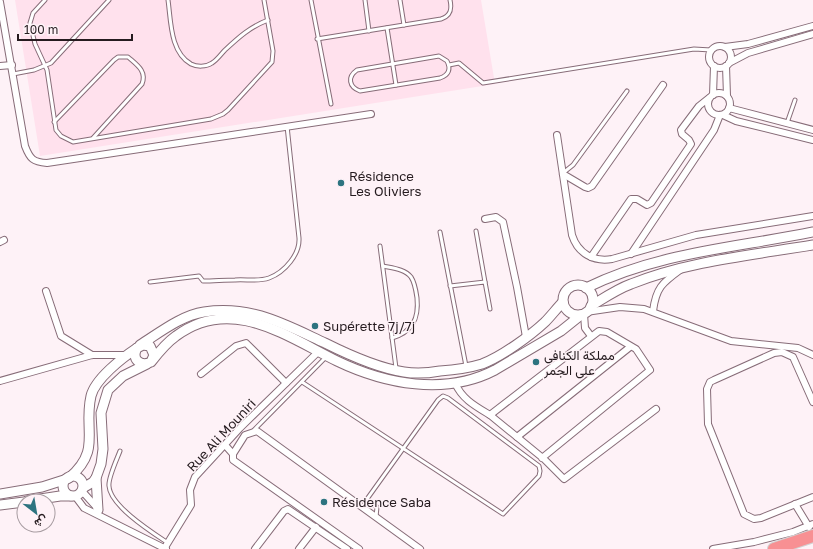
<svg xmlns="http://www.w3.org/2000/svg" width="813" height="549" viewBox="0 0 813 549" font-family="'Golos Text',Vazirmatn,sans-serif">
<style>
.built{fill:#ffe1ed}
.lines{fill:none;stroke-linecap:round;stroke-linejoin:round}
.lane-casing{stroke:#876c78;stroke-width:5}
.street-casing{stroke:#876c78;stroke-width:8}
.secondary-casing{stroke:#876c78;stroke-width:11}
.highway-casing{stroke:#d3d1d2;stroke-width:14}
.lane{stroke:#fff;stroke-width:3}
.street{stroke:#fff;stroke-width:6}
.secondary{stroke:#fff;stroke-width:9}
.highway{stroke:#f89093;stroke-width:12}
.poi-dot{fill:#2d7480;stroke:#fef2f7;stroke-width:1.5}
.labels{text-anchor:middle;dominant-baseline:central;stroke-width:3;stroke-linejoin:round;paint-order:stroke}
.poi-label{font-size:13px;fill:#251b1f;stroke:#fef2f7;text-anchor:start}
.street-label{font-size:13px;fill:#251b1f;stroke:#fef2f7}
</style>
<rect width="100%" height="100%" fill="#fef2f7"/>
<polygon class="built" points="15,0 481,0 495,84 40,156"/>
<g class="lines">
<g class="lane-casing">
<g id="lane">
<polyline points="45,0 33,13 30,23 35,44 47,70 56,130 61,136 73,142 211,119 223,114 228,110 272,62 273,51 264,0"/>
<path d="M168,0C171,21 170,52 191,64C197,67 206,67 212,63C217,60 221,54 225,50C239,37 250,27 268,20"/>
<polyline points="311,0 331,104"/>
<polyline points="365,0 369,31"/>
<polyline points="400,0 404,25"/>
<polyline points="387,28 396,85"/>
<path d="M317,39L441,19C451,16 452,9 450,0"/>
<path d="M439,56L447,61C451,69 449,75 440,78L360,91C349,87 347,77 357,70Z"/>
<polyline points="449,65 459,63 483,83 694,49 711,50"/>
<polyline points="13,74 34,70 51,63 109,0"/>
<path d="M54,122L114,60L118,57H128C137,65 147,71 142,84L93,138"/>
<polyline points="787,123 795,100"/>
<polyline points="563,173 573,165 627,91"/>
<polyline points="476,231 485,282"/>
<polyline points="440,232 466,366"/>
<polyline points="380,246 396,368"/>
<path d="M383,266C392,268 405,269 411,277C415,283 416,291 417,298C419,318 413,332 392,338"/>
<path d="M150,282L199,276L203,281C214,281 224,280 235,280C246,279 258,282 269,278C285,272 300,254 299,238L287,126"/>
<polyline points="450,286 485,282 490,309"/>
<polyline points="302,382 503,514 539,476 540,471 539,466 448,398 443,396 438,400 367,499 377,507 376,517"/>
<polyline points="254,430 326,357"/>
<path d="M120,451C117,459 108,478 109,486C110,506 153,533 168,543"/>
</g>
</g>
<g class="street-casing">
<g id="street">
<path d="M0,2L25,146C30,159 33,162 47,163L371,114"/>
<circle cx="720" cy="57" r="11"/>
<polyline points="725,47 748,44 813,26"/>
<polyline points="729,63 748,53 813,34"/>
<polyline points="0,66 12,65"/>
<polyline points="726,66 727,96"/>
<circle cx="719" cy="104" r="11"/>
<polyline points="713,95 714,66"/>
<polyline points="729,108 813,130"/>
<polyline points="723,115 736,121 813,140"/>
<path d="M557,135L572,235C578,254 594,262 612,259L696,235L813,216"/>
<polyline points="563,174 585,187 588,188 592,186 663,85"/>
<polyline points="485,219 496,217 503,222 517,287 526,337"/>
<polyline points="0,242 4,240"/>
<polyline points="631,254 714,130 720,115"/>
<polyline points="591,257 631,199 637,199 647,205 651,203 691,144 689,140 682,134 681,130 699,106 709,98"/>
<polyline points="46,291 61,336 92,355"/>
<path d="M653,311C656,288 662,283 680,270"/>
<polyline points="586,312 620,307 644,309 731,341 798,348 813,355"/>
<polyline points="584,314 585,328 591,336"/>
<polyline points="201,374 236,346 246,343 286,383"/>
<polyline points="0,381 92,355 127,355"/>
<path d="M455,383C462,399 475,406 490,415"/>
<polyline points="813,402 793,357 782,352 774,353 714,380 710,382 707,389 708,424 744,514 754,519 761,518 813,497"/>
<polyline points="517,437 630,347"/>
<polyline points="225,445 233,454 233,460 359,549"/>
<polyline points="233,454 245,435 257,431 420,549"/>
<polyline points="542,458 650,370 636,349 607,332 599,331 490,415 544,459 564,479 656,409"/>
<polyline points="82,491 99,510"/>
<polyline points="75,496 84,508 166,549"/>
<polyline points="795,504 809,527"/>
<polyline points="164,549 191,505 190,490 195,477 240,428 319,351"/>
<polyline points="255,549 284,511 288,509 347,549"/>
<polyline points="299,549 316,527"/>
<polyline points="713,549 754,542 793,532 813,524"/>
</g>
</g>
<g class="secondary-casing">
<g id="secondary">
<circle cx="578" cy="300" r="15"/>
<path d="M586,288C660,252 734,248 813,232"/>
<path d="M591,306C604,298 617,289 631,284C688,261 753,255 813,245"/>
<path d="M140,345C159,333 182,315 204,312C251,305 284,324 325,343C349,355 377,368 404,372C416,374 429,373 440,371C454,370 469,368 482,364C501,357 530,336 545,322C551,316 557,308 563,302"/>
<path d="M151,362L154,355L150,346L143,345L137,348C131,359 140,367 151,362C158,353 166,343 176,336C231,295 286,336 337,361C385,384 445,396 495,370L561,331L581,315"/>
<circle cx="73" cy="486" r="10"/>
<path d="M69,478C102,450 83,430 91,396C95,379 122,358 137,348"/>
<polyline points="96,478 98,510"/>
<polyline points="83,488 93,482 96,478 101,464 103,449 101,413 108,390 123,376 147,364"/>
<polyline points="0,494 42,487 67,479"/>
<polyline points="27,501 60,496 71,496"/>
<polyline points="0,505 24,502"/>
</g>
</g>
<g class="highway-casing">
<polyline id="highway" points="774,549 813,536"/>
</g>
<use href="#lane" class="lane"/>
<use href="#street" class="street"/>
<use href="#secondary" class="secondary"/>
<use href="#highway" class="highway"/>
</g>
<g class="poi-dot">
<circle cx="341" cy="183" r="4"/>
<circle cx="315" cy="326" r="4"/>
<circle cx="536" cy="362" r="4"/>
<circle cx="324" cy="502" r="4"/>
</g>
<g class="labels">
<g class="poi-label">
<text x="349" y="176">Résidence<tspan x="349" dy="15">Les Oliviers</tspan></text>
<text x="323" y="326">Supérette 7j/7j</text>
<text x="544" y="355">مملكة الكنافى<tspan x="544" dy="15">على الجمر</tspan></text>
<text x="332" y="502">Résidence Saba</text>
</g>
<g class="street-label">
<text transform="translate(221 435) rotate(-47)">Rue Ali Mouniri</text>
</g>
</g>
<g transform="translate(36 513) rotate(149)"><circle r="19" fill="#fef2f7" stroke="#a79ca1"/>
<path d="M0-3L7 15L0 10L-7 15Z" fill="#2d7480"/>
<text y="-6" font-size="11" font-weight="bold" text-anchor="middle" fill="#251b1f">ش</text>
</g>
<path d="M18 34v6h114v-6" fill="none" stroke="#251b1f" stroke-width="2"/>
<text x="24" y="34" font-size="12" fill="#251b1f" stroke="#fef2f7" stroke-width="3" paint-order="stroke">100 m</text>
</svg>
